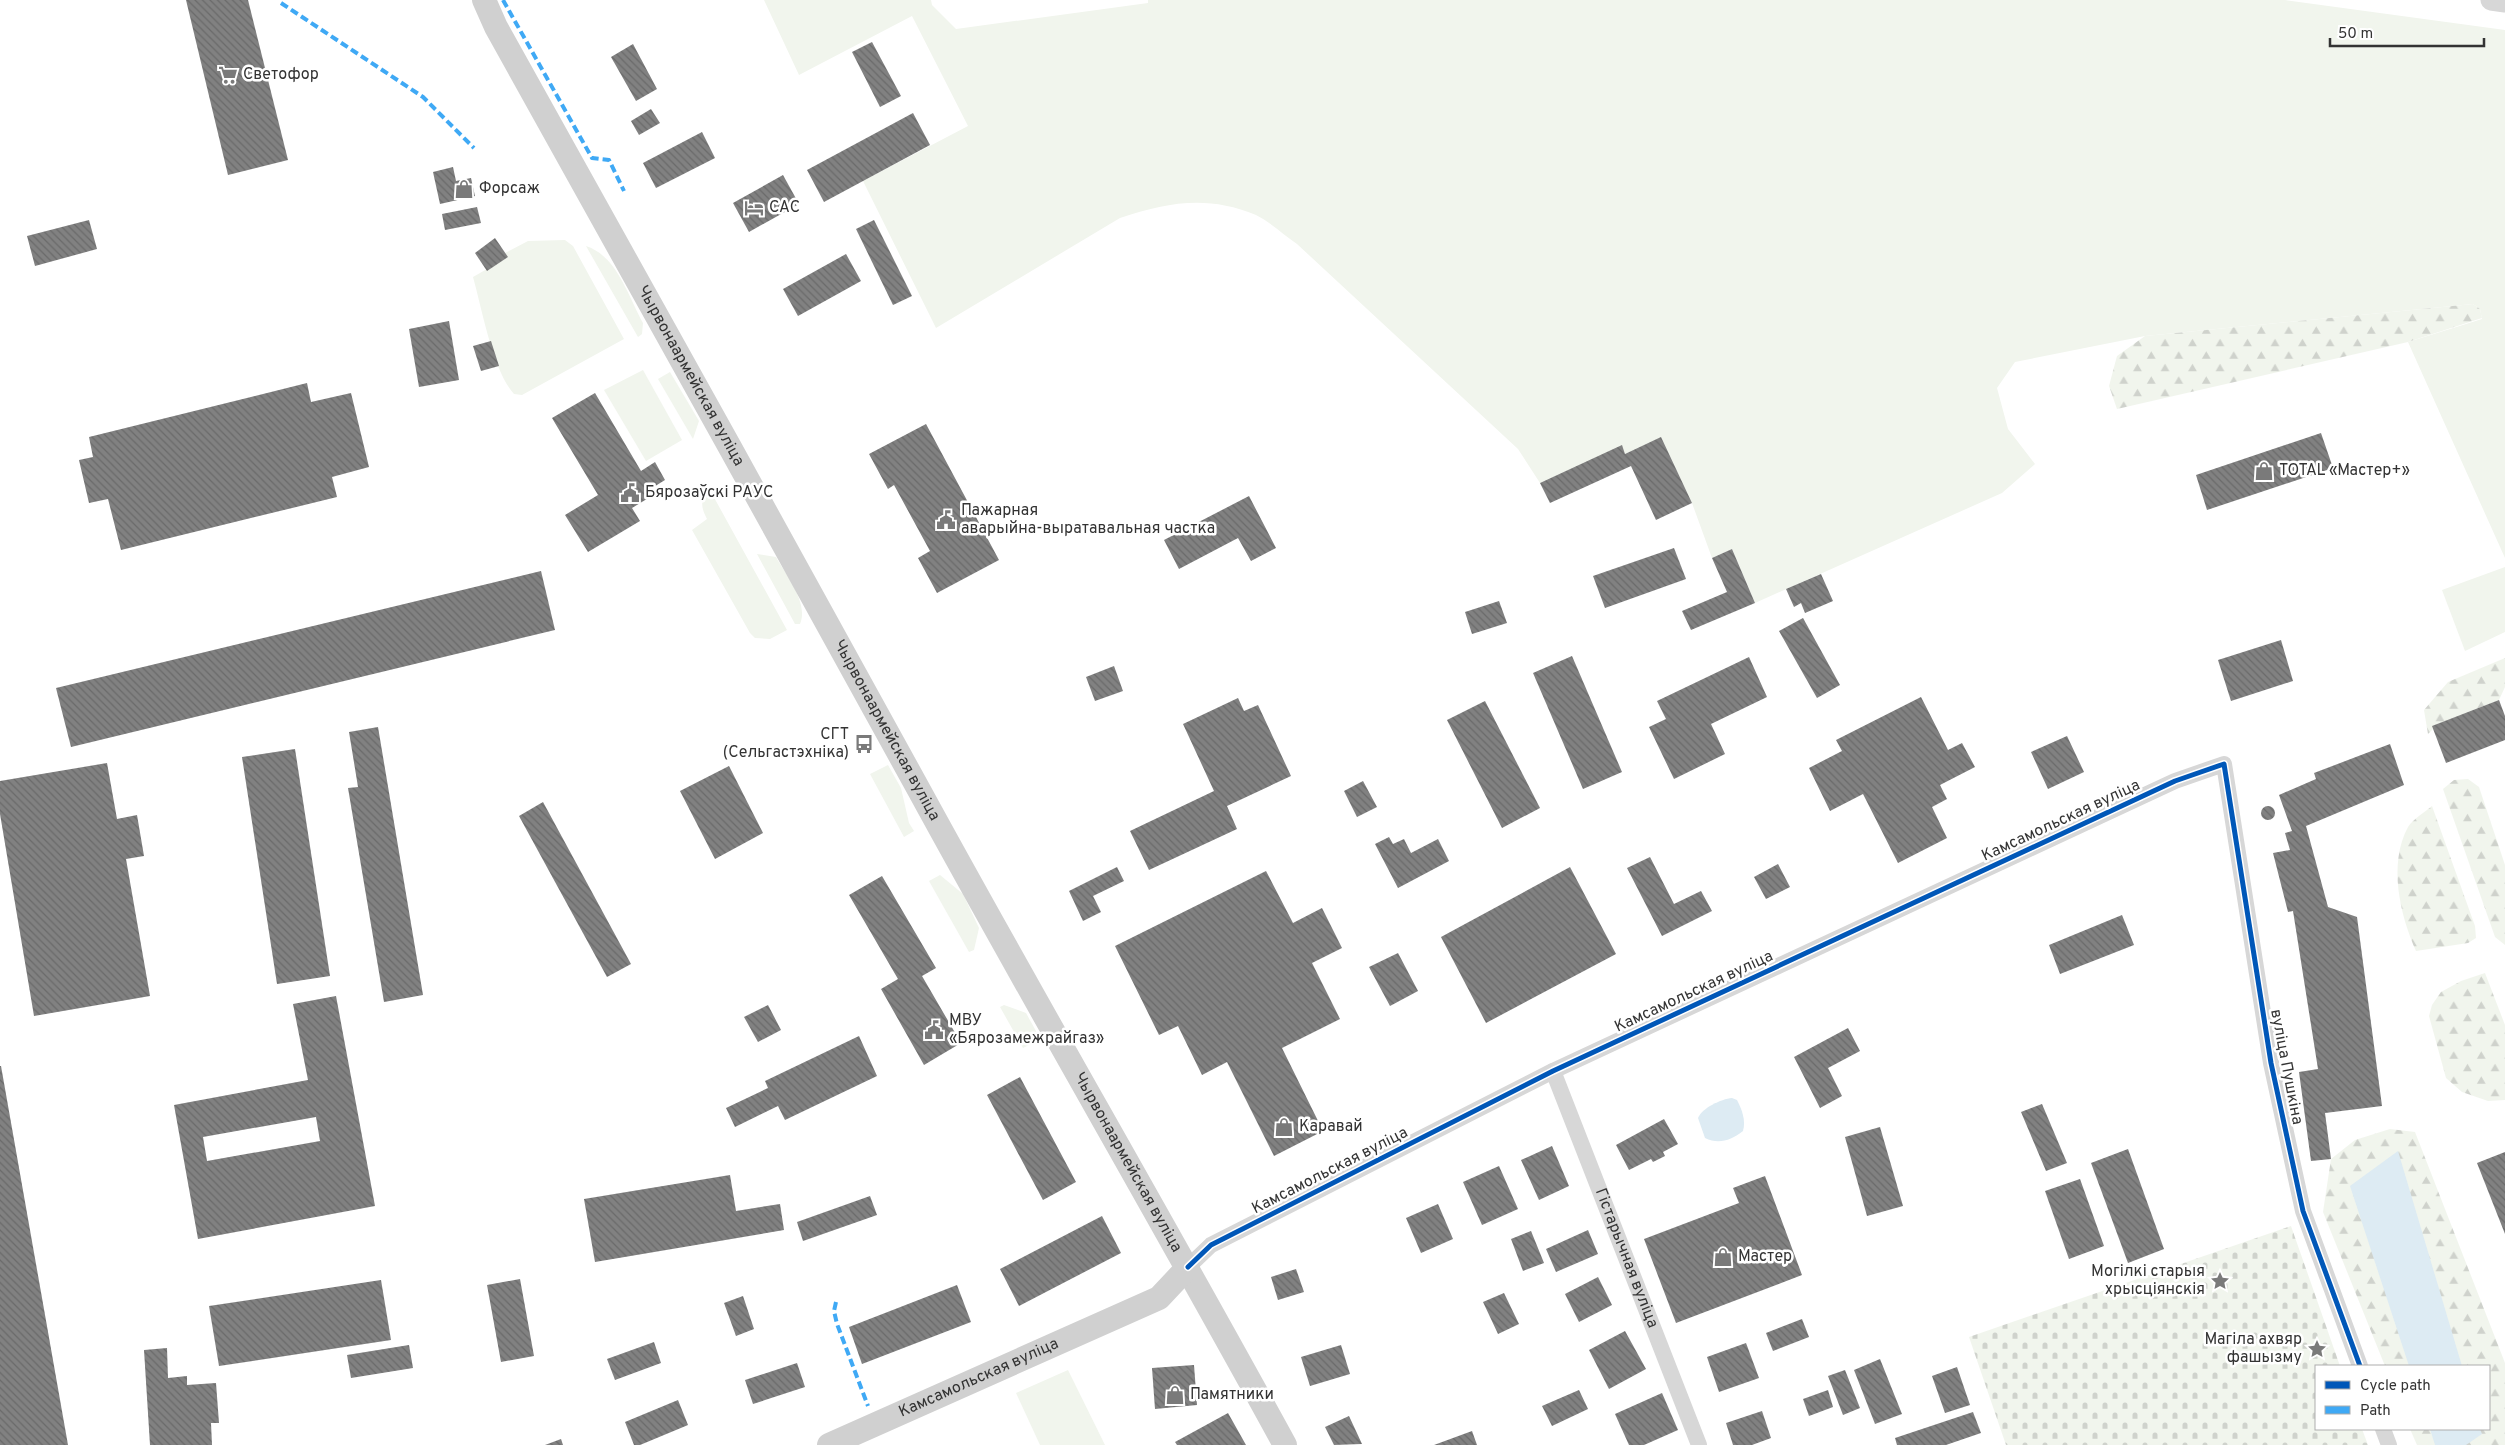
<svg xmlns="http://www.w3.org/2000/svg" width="2505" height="1445" viewBox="0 0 2505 1445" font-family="Overpass,sans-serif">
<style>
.grass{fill:#f1f5ed}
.forest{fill:url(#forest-firs)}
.cemetery{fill:url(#cemetery-stones)}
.water{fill:#ddebf3}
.building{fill:url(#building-back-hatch);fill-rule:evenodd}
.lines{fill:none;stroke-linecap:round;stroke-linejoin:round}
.minor{stroke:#d7d7d7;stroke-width:16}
.tertiary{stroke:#d7d7d7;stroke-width:21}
.secondary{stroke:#d0d0d0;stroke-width:24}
.quiet{stroke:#3fa9f5;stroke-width:4;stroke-dasharray:8 4;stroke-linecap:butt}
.cycleway-casing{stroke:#fff;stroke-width:8}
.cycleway{stroke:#0057b8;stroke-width:5}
.labels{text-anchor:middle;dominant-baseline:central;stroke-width:5;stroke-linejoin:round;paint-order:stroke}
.poi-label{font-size:16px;fill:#333;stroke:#fff;text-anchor:start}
.street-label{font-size:16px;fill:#333;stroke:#fff}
</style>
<defs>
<pattern id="forest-firs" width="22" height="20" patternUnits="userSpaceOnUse" patternTransform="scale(1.25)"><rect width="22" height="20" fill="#f1f5ed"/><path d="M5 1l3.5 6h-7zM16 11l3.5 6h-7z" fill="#cfd2cc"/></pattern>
<pattern id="cemetery-stones" width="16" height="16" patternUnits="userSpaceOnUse" patternTransform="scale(1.25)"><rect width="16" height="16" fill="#f1f5ed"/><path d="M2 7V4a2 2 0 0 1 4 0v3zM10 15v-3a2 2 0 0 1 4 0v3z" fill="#cfd2cc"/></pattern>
<pattern id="building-back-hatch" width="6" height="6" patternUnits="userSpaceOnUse" patternTransform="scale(1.25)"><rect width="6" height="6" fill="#818181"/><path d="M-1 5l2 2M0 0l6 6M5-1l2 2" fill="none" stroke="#6a6a6a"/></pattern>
</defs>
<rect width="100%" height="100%" fill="#fff"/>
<g class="grass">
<path d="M764,0H931L932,5L956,29L1148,3V0H2285L2505,30V558L2408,342L2482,319L2480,309L2473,304L2145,336L2015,362L1997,388L2008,429L2035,464L2002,493L1755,603L1732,549L1712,558L1692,503L1661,438L1625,454L1622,446L1540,483L1518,449L1297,244C1284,235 1270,222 1256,215C1208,195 1168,202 1120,218L936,328L863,181L968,126L912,16L799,75Z"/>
<path d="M565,240L573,246L624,339L522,395L514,394C493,371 482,309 473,277L508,257L505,253L528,241Z"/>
<path d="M586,246C617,256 628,296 643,323L642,334L638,337Z"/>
<polygon points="643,370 682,440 646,461 604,390"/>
<polygon points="670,372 699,421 693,439 658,379"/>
<path d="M711,492L787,630L770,639L755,638L750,633L692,530L707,519C701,507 699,500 711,492Z"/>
<path d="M757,554L776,557C786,575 809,603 800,624H795Z"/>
<polygon points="2505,567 2505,632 2465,651 2442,590"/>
<polygon points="888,765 901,788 909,823 914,831 904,837 870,774"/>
<polygon points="940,875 963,894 979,928 974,950 969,952 929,881"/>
<polygon points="1004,1005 1026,1013 1036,1031 1033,1043 1023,1048 1000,1007"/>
<polygon points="1068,1370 1105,1445 1040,1445 1016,1393"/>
</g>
<g class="forest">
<polygon points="2473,304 2480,309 2482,318 2408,342 2117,409 2109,386 2117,356 2145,336"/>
<polygon points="2505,658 2505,687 2499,700 2438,724 2428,734 2424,710 2448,682"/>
<polygon points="2468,779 2479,787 2505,865 2505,945 2495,937 2443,789 2454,780"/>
<path d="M2432,806L2475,926L2476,938L2468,943L2416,951C2400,915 2388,864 2408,827C2413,819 2425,812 2432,806Z"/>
<polygon points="2485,973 2505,1025 2505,1100 2488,1101 2462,1092 2446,1078 2429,1016 2432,1005 2441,992 2461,981"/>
<polygon points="2390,1129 2415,1132 2505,1363 2505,1445 2417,1445 2410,1429 2489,1429 2489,1366 2385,1366 2323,1212 2331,1159 2355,1140"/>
</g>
<polygon class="cemetery" points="2291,1226 2340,1366 2316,1366 2316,1429 2362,1429 2368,1445 2006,1445 1969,1337"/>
<g class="water">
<path d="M1732,1098L1737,1100C1742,1110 1746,1120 1743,1131C1731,1140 1719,1145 1705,1138L1698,1118C1702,1108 1721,1099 1732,1098Z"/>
<polygon points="2398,1151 2462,1366 2409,1366 2350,1186"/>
<polygon points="2430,1429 2480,1429 2482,1434 2466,1445 2435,1445"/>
</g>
<g class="building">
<polygon points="186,0 248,0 288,160 228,175"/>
<polygon points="872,42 901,96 880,107 852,52"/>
<polygon points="633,44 657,89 636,101 611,57"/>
<polygon points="651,109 660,123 639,135 631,121"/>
<polygon points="913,113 930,145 824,202 807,170"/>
<polygon points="702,132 715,158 656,188 643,163"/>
<polygon points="453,167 456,181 471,178 475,196 440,204 433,172"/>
<polygon points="783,175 799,204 749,232 733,203"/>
<polygon points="477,207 481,223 445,230 442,214"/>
<polygon points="89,220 97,249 35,266 27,236"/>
<polygon points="874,220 912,296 893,305 856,229"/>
<polygon points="495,238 508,257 487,271 475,253"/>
<polygon points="846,254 861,281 798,316 783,289"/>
<polygon points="449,321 459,380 419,387 409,329"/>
<polygon points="491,341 499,366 481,371 473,346"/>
<polygon points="307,383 311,402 351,393 369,467 332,477 337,497 121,550 108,499 89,503 79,460 93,457 89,437"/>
<polygon points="595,393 641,471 655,462 665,480 652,488 655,494 632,508 640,521 588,552 565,515 598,495 552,418"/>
<polygon points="926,424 999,560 937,593 918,558 930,551 894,485 888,489 869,454"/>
<polygon points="2321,433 2333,468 2207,510 2196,475"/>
<polygon points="1661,437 1692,503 1656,520 1631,466 1550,503 1540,483 1622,445 1625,454"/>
<polygon points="1249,496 1276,548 1251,561 1238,538 1179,569 1164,540"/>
<polygon points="1674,548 1686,579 1605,608 1593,576"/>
<polygon points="1732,549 1755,603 1691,630 1682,611 1727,592 1712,558"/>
<polygon points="541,571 555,630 71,747 56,688"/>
<polygon points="1821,574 1833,601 1805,613 1801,603 1794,607 1786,589"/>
<polygon points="1499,601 1507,623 1472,634 1465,612"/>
<polygon points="1803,618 1840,685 1817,698 1779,631"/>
<polygon points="2281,640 2293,681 2231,701 2218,660"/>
<polygon points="1572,656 1622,772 1583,789 1533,673"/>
<polygon points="1749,657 1767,697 1711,724 1725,754 1674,779 1649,727 1666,719 1657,701"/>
<polygon points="1114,666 1123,691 1095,701 1086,677"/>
<polygon points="1921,697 1948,750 1962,743 1975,767 1940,785 1947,799 1932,807 1947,838 1898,863 1863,794 1830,811 1809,768 1842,751 1836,740"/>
<polygon points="1238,698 1244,711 1258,705 1291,776 1227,806 1237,829 1149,870 1130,831 1214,791 1183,724"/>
<polygon points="2499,700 2505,716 2505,740 2446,763 2432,726"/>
<polygon points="1485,701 1540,808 1502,828 1447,720"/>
<polygon points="378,727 423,995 384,1002 348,788 358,787 349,732"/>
<polygon points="2067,736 2084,772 2048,789 2031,752"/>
<polygon points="2390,744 2404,785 2306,826 2328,907 2357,917 2382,1106 2325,1113 2331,1159 2311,1161 2299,1072 2318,1069 2293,911 2288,912 2273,853 2290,850 2285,833 2292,831 2279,795 2316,779 2314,773"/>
<polygon points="295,749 330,976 277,984 242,757"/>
<polygon points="107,763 117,819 137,815 144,856 126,859 150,996 34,1016 0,814 0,781"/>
<polygon points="729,766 763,833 715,859 680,791"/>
<polygon points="1363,781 1377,807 1357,817 1344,791"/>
<polygon points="543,802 631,964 607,977 519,816"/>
<circle cx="2268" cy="813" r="7"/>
<polygon points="1389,837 1393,844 1404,839 1411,853 1438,839 1449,861 1398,888 1375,844"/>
<polygon points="1650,857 1674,904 1701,891 1712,911 1662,936 1627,868"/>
<polygon points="1778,864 1790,887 1766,899 1754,877"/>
<polygon points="1117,867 1124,881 1093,896 1101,912 1083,921 1069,891"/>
<polygon points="1570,867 1616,954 1486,1023 1441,937"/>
<polygon points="1266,871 1293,923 1322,908 1342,948 1312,963 1340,1019 1282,1048 1323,1131 1274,1156 1227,1062 1202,1075 1178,1026 1159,1035 1115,946"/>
<polygon points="882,876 936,968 922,976 961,1043 924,1065 881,989 898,979 849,895"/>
<polygon points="2122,915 2134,945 2060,974 2049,945"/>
<polygon points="1398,953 1418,991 1390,1006 1369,967"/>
<path d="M336,996L375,1206L198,1239L174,1105L308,1080L293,1004ZM316,1117L320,1141L207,1161L203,1137Z"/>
<polygon points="768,1005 781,1030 758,1042 744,1017"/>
<polygon points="1848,1028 1860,1051 1828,1068 1842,1096 1820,1108 1794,1057"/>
<polygon points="859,1036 877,1076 785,1120 778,1106 735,1127 726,1108 768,1088 765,1081"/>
<polygon points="0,1066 1,1066 68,1445 0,1445"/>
<polygon points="1020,1077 1076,1182 1043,1200 987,1095"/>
<polygon points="2042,1104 2067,1163 2046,1171 2021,1112"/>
<polygon points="1664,1119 1678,1144 1663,1152 1665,1156 1653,1162 1651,1159 1629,1170 1616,1145"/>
<polygon points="1880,1127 1903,1206 1867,1216 1845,1137"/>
<polygon points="1552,1146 1569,1186 1539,1200 1521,1160"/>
<polygon points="2128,1149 2164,1249 2128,1263 2091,1163"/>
<polygon points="2505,1152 2505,1234 2477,1163"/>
<polygon points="1499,1166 1518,1209 1482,1225 1463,1182"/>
<polygon points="730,1175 736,1211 780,1204 784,1230 595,1262 584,1199"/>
<polygon points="1765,1176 1802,1275 1676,1323 1644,1239 1739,1203 1733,1188"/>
<polygon points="2080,1179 2104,1246 2069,1259 2045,1191"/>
<polygon points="870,1196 877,1215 803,1241 797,1222"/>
<polygon points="1438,1204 1453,1239 1421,1253 1406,1218"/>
<polygon points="1102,1216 1121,1253 1019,1306 1000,1269"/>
<polygon points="1588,1230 1598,1254 1556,1272 1546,1249"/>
<polygon points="1531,1231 1544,1263 1523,1271 1511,1239"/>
<polygon points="1296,1269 1304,1292 1278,1300 1271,1277"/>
<polygon points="1598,1277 1612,1305 1579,1322 1565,1294"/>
<polygon points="520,1279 534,1356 501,1362 487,1285"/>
<polygon points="381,1280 391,1340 219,1366 209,1306"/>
<polygon points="957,1285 971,1322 862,1364 849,1327"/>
<polygon points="1504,1293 1519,1324 1498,1334 1483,1302"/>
<polygon points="743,1296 754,1329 736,1336 724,1303"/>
<polygon points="1802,1319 1809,1337 1773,1351 1766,1333"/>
<polygon points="1625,1331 1646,1369 1609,1389 1589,1350"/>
<polygon points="654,1342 661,1363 615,1380 607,1359"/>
<polygon points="1746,1343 1759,1378 1719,1392 1707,1357"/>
<polygon points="409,1345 413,1368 351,1378 347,1355"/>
<polygon points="1341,1345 1350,1374 1310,1386 1301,1357"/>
<polygon points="167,1348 168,1378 187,1376 187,1385 216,1383 219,1423 211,1423 212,1445 150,1445 144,1350"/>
<polygon points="1880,1359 1902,1414 1875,1424 1854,1370"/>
<polygon points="797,1363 805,1387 753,1404 745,1380"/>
<polygon points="1194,1365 1197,1405 1155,1409 1152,1368"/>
<polygon points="1957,1367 1970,1405 1945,1413 1932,1376"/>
<polygon points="1845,1370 1860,1408 1843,1415 1828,1376"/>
<polygon points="1579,1390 1588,1409 1552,1426 1542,1406"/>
<polygon points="1828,1390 1833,1407 1809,1416 1803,1399"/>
<polygon points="1662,1393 1678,1430 1644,1445 1629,1445 1615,1414"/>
<polygon points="678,1400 688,1425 640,1445 634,1445 625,1422"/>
<polygon points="1762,1411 1771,1438 1752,1445 1733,1445 1726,1423"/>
<polygon points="1973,1412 1981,1433 1946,1445 1897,1445 1895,1438"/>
<polygon points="1228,1413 1246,1445 1177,1445 1175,1442"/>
<polygon points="1349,1416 1362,1444 1334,1445 1325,1427"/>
<polygon points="1472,1431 1477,1445 1434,1445"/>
<polygon points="561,1439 563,1445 545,1445"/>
</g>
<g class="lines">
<g class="minor">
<path id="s1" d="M1553,1071L1699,1445"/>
<polyline points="1188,1267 1211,1245 1553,1071 2175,781 2224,764 2271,1063 2303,1211 2360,1366"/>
<polyline points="2383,1429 2389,1445"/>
</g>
<polyline class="tertiary" points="2491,0 2505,2"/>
<g class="secondary">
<path id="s2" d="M484,0L496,27C638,281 779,535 919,790C1039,1010 1165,1225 1285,1445"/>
<path id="s3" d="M829,1445L1159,1298L1188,1267"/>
</g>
<g class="quiet">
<polyline points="503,0 592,158 609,160 624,191"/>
<polyline points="281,3 423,97 474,148"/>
<polyline points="836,1302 834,1311 837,1324 868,1406"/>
</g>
<g class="cycleway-casing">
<polyline id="cycleway" points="1188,1267 1211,1245 1553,1071 2175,781 2224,764 2271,1063 2303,1211 2360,1366"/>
</g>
<use href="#cycleway" class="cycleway"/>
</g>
<defs>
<g id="supermarket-bare" transform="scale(1.5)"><path d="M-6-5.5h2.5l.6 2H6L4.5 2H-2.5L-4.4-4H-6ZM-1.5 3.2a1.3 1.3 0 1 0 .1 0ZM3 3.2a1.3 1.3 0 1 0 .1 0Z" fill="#7a7a7a" stroke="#fff" stroke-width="2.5" paint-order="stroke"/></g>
<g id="shop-bare" transform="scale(1.5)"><path d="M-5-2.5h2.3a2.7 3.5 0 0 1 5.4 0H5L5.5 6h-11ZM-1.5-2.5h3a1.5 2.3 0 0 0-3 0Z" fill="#7a7a7a" stroke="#fff" stroke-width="2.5" paint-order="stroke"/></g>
<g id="hotel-bare" transform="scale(1.5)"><path d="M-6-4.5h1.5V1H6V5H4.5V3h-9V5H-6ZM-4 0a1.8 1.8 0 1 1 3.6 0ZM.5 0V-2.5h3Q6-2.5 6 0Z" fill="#7a7a7a" stroke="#fff" stroke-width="2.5" paint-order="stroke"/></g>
<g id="civic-bare" transform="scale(1.5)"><path d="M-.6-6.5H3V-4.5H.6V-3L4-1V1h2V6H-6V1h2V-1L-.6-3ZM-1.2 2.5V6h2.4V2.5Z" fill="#7a7a7a" stroke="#fff" stroke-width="2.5" paint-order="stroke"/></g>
<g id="bus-bare" transform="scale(1.5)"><path d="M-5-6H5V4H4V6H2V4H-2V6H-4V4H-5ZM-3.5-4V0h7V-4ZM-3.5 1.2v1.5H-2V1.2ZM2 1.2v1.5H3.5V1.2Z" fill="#7a7a7a" stroke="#fff" stroke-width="2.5" paint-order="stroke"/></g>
<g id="sight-bare" transform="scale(1.5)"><path d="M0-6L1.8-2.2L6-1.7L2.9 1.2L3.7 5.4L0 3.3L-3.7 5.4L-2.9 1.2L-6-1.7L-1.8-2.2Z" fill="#7a7a7a" stroke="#fff" stroke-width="2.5" paint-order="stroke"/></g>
</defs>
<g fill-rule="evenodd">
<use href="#supermarket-bare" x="228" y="75"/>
<use href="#shop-bare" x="464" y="189"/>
<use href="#hotel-bare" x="754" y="208"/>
<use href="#shop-bare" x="2264" y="471"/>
<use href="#civic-bare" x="630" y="493"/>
<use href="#civic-bare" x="946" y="520"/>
<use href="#bus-bare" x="864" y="744"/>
<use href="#civic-bare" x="934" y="1030"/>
<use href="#shop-bare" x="1284" y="1127"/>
<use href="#shop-bare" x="1723" y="1257"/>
<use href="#sight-bare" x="2220" y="1281"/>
<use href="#sight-bare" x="2317" y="1349"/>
<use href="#shop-bare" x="1175" y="1395"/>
</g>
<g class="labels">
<g class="poi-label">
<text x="243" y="75">Светофор</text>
<text x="479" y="189">Форсаж</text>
<text x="769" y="208">САС</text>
<text x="2279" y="471">TOTAL «Мастер+»</text>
<text x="645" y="493">Бярозаўскі РАУС</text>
<text x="961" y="511">Пажарная<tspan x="961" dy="18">аварыйна-выратавальная частка</tspan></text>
<text x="849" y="735" text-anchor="end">СГТ<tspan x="849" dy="18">(Сельгастэхніка)</tspan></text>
<text x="949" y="1021">МВУ<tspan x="949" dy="18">«Бярозамежрайгаз»</tspan></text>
<text x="1299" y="1127">Каравай</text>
<text x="1738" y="1257">Мастер</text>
<text x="2205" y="1272" text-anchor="end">Могілкі старыя<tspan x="2205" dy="18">хрысціянскія</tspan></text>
<text x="2302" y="1340" text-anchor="end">Магіла ахвяр<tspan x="2302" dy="18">фашызму</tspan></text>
<text x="1190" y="1395">Памятники</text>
</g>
<g class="street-label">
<text stroke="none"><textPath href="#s2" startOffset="429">Чырвонаармейская вуліца</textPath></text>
<text stroke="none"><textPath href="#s2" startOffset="834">Чырвонаармейская вуліца</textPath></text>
<text transform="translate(2061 821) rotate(-25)">Камсамольская вуліца</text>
<text transform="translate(1694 992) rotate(-25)">Камсамольская вуліца</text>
<text transform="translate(2286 1067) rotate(79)">вуліца Пушкіна</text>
<text stroke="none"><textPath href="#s2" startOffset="1329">Чырвонаармейская вуліца</textPath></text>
<text transform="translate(1330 1171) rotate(-27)">Камсамольская вуліца</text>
<text stroke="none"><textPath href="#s1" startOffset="201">Гістарычная вуліца</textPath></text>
<text stroke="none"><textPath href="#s3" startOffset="164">Камсамольская вуліца</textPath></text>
</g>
</g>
<rect x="2315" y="1365" width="175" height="65" fill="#ffffff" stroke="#adadad"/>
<rect x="2325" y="1381" width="25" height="8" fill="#0057b8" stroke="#adadad"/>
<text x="2360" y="1390" font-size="15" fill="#333333">Cycle path</text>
<rect x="2325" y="1406" width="25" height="8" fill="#3fa9f5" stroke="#adadad"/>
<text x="2360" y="1415" font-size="15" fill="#333333">Path</text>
<path d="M2330 38v8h154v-8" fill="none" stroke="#333333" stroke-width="2.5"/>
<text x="2338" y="38" font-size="15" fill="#333333" stroke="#ffffff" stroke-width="4" paint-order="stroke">50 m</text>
</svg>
